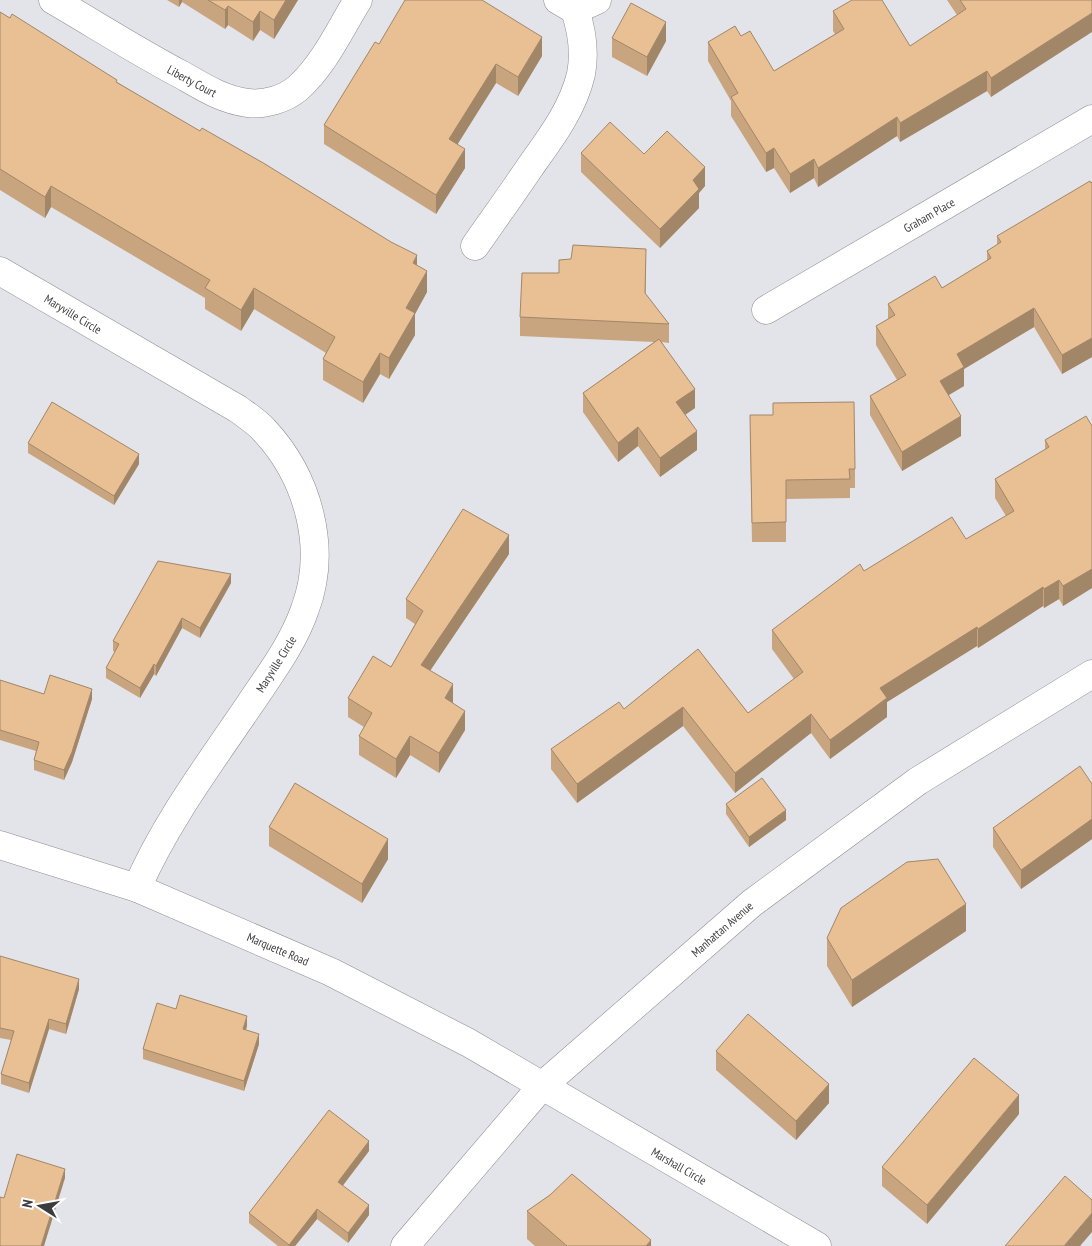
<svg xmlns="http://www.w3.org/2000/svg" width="1092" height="1246" viewBox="0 0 1092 1246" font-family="'PT Sans Narrow',sans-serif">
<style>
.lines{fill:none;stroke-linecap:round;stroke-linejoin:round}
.minor-casing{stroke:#8d8c93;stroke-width:29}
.minor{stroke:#fff;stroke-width:28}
.wall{fill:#c8a57f}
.shaded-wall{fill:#a28668}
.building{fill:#e8c094;stroke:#a28668}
.labels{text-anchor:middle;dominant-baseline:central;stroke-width:4;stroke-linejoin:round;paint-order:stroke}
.street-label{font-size:12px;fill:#3c3c3f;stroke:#fff}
</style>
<rect width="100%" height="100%" fill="#e3e3ea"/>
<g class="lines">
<g class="minor-casing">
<g id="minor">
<path d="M53,0C96,25 138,52 182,75C203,87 223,100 248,103C265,105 285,99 298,88C324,65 340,29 358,0"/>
<polyline points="575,10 597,0"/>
<path d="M475,246C493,220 512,194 530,167C550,139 573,109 581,74C585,53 582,31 575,10L558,0"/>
<path d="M0,271L238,409C246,415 257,422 264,430C308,477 328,548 305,609C293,644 270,674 250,704C210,763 165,823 137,888"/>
<polyline points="766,310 1092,119"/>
<polyline points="0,845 137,888 331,972 469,1043 817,1246"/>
<polyline points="405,1246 542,1086 752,903 918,781 1092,674"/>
</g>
</g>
<use href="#minor" class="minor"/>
</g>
<g class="wall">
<polygon points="167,0 298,0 274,39 260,30 253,41 228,25 225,29 182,2 179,7"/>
<polygon points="947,0 1092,0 991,97 987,91 900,142 897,136 818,187 814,178 790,193 774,168 766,172 731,116 731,101 708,61 708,42 741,36 774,71 835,34 833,31 833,11 910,46 957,15"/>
<polygon points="0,12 117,82 417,265 427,292 415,314 415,335 389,379 380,374 363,403 323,380 323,359 326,353 254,309 241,331 205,309 205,298 51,207 45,218 0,190"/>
<polygon points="612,38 666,41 647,76 612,57"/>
<polygon points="379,44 542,56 518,96 496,83 457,144 465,168 436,214 324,144 324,125"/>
<polygon points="581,153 644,154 705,186 699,193 699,208 660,248 581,172"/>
<polygon points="1092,182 1092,357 1062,374 1034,327 964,369 964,386 949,395 961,436 902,471 870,415 870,396 897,380 876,345 876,326 888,319 888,304 942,288 987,261 987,251 997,245 997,236"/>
<polygon points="646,268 645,294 669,324 669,343 662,342 695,408 685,415 697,450 660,477 638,446 618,462 583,412 583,393 654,342 520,336 520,317 559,273"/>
<polygon points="1092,426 1092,588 1063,606 1059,599 1044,608 1043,606 978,648 977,646 887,702 887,717 830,759 811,733 735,793 683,726 577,803 551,769 551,749 624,709 698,649 748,713 794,679 772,649 772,630 864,571 966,539 1006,516 995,498 995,479 1045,450 1045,440"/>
<polygon points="750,434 855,469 855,488 850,488 850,498 786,499 786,542 752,542"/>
<polygon points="28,443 139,464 114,505 28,453"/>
<polygon points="509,554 430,671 453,703 465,730 439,773 410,755 396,778 359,755 359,736 364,727 348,717 348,698 391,667 415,624 406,618 406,599"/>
<polygon points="231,583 200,638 182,628 156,676 154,674 140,698 106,678 106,668 115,652 113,651 113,641"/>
<polygon points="0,680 44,694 92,699 72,762 64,780 34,770 34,760 36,751 0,740"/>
<polygon points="1092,784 1092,839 1021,889 993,847 993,828"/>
<polygon points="726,804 786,820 749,847 726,814"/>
<polygon points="269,827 388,859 362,903 269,846"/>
<polygon points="966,931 852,1007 827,966 827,938"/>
<polygon points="0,956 79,989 66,1034 49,1029 29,1093 1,1084 1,1074 11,1040 0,1038"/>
<polygon points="176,1009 247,1026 246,1030 259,1044 244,1091 143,1059 143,1049"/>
<polygon points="716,1051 829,1103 796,1140 716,1070"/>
<polygon points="1019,1114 927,1224 882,1186 882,1167"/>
<polygon points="369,1151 342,1186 369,1215 348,1243 317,1219 295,1246 278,1246 249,1223 249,1213"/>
<polygon points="550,1195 651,1246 535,1246 527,1239 527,1211"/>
</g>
<g class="shaded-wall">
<polygon points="179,0 182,0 182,2 179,7"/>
<polygon points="286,0 298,0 274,39 274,20"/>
<polygon points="228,6 228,25 225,29 225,10"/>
<polygon points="260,11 260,30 253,41 253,22"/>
<polygon points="1092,13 1092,32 991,97 991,78"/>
<polygon points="666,22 666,41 647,76 647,57"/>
<polygon points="542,37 542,56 518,96 518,77"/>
<polygon points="496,64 496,83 449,158 449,139"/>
<polygon points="987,71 987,91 900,142 900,123"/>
<polygon points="897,117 897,136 818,187 818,168"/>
<polygon points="774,148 774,168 766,172 766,153"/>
<polygon points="465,149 465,168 436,214 436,195"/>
<polygon points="814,159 814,178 790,193 790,174"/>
<polygon points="705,167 705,186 699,193 699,208 660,248 660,229 693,180"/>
<polygon points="51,186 51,207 45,218 45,197"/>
<polygon points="646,249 646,268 645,313 645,293"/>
<polygon points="417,255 417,276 413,263"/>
<polygon points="427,271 427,292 415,314 415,335 389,379 389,358 406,308"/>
<polygon points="254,288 254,309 241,331 241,310"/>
<polygon points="1034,308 1034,327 964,369 964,386 940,400 940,381 957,354"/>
<polygon points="1092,338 1092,357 1062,374 1062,355"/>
<polygon points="380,353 380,374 363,403 363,382"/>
<polygon points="695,389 695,408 676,421 676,402"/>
<polygon points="961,416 961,436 902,471 902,452"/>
<polygon points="638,427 638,446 618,462 618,443"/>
<polygon points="697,431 697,450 660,477 660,458"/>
<polygon points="139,454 139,464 114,505 114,496"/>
<polygon points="509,535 509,554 421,684 421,665"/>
<polygon points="1092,569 1092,588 1063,606 1063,586"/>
<polygon points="231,574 231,583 200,638 200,628"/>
<polygon points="1059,580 1059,599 1044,608 1044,589"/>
<polygon points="1043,587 1043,606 978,648 978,629"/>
<polygon points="182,618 182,628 156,676 156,666"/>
<polygon points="977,627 977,646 887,702 887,717 830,759 830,740 880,688"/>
<polygon points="154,664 154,674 140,698 140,688"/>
<polygon points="453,684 453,703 445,698"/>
<polygon points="92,689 92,699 72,762 64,780 64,770"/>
<polygon points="683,707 683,726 577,803 577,784"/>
<polygon points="465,711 465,730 439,773 439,753"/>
<polygon points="811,714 811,733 735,793 735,773"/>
<polygon points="410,736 410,755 396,778 396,759"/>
<polygon points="786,810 786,820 749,847 749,837"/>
<polygon points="1092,819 1092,839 1021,889 1021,870"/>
<polygon points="388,839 388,859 362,903 362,884"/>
<polygon points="966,904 966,931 852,1007 852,980"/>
<polygon points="79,979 79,989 66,1034 66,1024"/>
<polygon points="247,1016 247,1026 243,1039 243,1029"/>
<polygon points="49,1019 49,1029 29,1093 29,1083"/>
<polygon points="259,1034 259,1044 244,1091 244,1081"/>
<polygon points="829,1084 829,1103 796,1140 796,1121"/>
<polygon points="1019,1095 1019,1114 927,1224 927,1205"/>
<polygon points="369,1141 369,1151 338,1192 338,1182"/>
<polygon points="65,1169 65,1178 44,1246 41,1246"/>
<polygon points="369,1205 369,1215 348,1243 348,1233"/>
<polygon points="317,1209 317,1219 295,1246 289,1246 289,1245"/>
<polygon points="1092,1213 1092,1232 1080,1246 1064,1246"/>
<polygon points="651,1240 651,1246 646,1246"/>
</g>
<g class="building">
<polygon points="208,0 286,0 274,20 260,11 253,22 228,6 225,10"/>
<polygon points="405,0 482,0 542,37 518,77 496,64 449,139 465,149 436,195 324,125 375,42 379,44"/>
<polygon points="852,0 882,0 910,46 966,9 960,0 1092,0 1092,13 991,78 987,71 900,123 897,117 818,168 814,159 790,174 774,148 766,153 731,97 738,93 708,42 735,26 741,36 750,31 774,71 844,29 833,11"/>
<polygon points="631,3 666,22 647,57 612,38"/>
<polygon points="0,12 10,18 12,14 117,80 116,82 200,131 202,128 265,164 391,242 417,255 413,263 427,271 406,308 415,313 389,358 380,353 363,382 323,359 335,337 254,288 241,310 205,288 210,280 51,186 45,197 0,169"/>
<polygon points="610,122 644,154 667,131 705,167 693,180 699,189 660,229 581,153"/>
<polygon points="1090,181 1091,183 1092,182 1092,338 1062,355 1034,308 957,354 964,367 940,381 961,416 902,452 870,396 906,375 876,326 895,315 888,304 935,276 942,288 991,258 987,251 1001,242 997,236"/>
<polygon points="573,245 646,249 645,293 669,324 520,317 522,273 559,273 559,260 571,259"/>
<polygon points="659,339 695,389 676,402 697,431 660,458 638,427 618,443 583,393"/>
<polygon points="52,402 139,454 114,496 28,443"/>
<polygon points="854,402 855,469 849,469 850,479 786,480 786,522 752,523 750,415 773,415 773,403"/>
<polygon points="1086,416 1092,426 1092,569 1063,586 1059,580 1044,589 1043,587 978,629 977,627 880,688 887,698 830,740 811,714 735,773 683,707 577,784 551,749 619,702 624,709 698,649 748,713 803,672 772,630 860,564 864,571 952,517 966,539 1014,511 995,479 1049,447 1045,440"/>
<polygon points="463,509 509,535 421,665 453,684 445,698 465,711 439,753 410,736 396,759 359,736 372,713 348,698 373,656 391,667 423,611 406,599"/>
<polygon points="158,561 231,574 200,628 182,618 156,666 154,664 140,688 106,668 119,644 113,641"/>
<polygon points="50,675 92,689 72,752 64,770 34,760 39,742 0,730 0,680 44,694"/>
<polygon points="1080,766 1092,784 1092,819 1021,870 993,828"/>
<polygon points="762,778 786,810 749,837 726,804"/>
<polygon points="295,783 388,839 362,884 269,827"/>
<polygon points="938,859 966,904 852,980 827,938 841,908 907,862"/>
<polygon points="0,956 79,979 66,1024 49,1019 29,1083 1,1074 14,1031 0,1028"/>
<polygon points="180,995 247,1016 243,1029 259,1034 244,1081 143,1049 157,1003 176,1009"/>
<polygon points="748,1014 829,1084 796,1121 716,1051"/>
<polygon points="974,1058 1019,1095 927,1205 882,1167"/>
<polygon points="329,1110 369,1141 338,1182 369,1205 348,1233 317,1209 289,1245 249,1213"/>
<polygon points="17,1154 65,1169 41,1246 0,1246 0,1197 4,1198"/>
<polygon points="572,1174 651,1240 646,1246 567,1246 527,1211 550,1195"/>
<polygon points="1065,1176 1092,1200 1092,1213 1064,1246 1005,1246"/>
</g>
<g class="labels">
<g class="street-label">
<text transform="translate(192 81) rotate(28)">Liberty Court</text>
<text transform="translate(929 215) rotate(-30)">Graham Place</text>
<text transform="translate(73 314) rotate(31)">Maryville Circle</text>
<text transform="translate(276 664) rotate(-58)">Maryville Circle</text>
<text transform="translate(722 929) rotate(-41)">Manhattan Avenue</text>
<text transform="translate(278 949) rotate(23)">Marquette Road</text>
<text transform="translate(679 1166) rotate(30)">Marshall Circle</text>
</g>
</g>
<g transform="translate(40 1206) rotate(281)" stroke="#ffffff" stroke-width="4" paint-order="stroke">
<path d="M0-4L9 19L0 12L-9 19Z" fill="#3c3c3f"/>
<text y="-8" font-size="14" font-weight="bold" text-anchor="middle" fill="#3c3c3f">N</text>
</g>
</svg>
